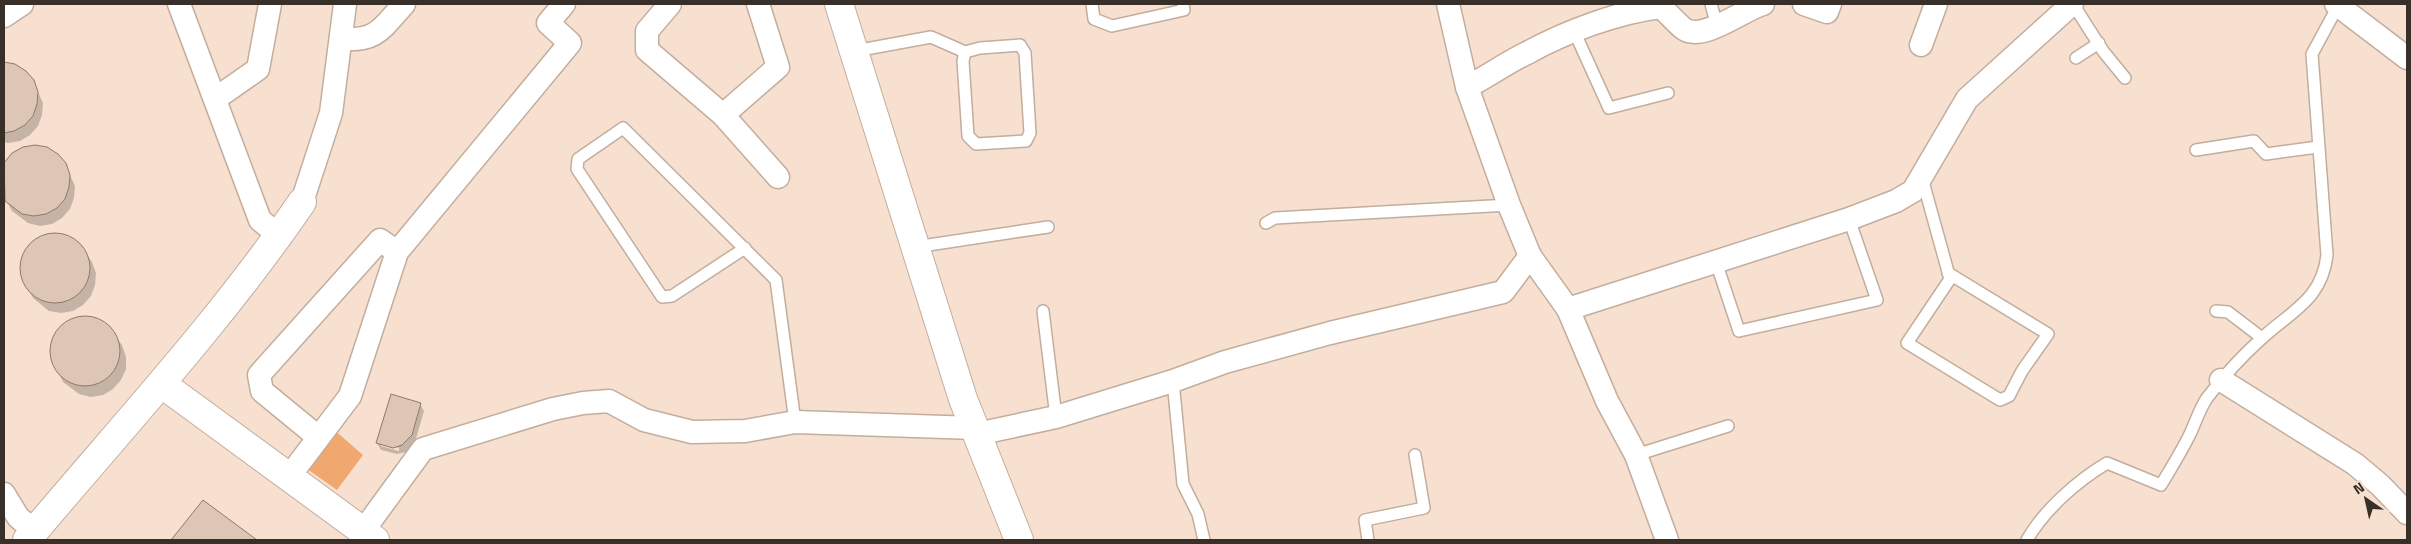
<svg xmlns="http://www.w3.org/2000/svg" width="2411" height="544" viewBox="0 0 2411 544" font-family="'Titillium Web',sans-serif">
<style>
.green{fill:#f1a86e}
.shadow{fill:#0003;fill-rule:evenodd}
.building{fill:#ddc6b5;stroke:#8e796a}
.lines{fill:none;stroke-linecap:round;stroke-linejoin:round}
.lane-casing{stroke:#c3ad9d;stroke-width:14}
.street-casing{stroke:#c3ad9d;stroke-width:25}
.secondary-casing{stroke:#c3ad9d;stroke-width:30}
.lane{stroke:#fff;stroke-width:11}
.street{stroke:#fff;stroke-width:22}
.secondary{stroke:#fff;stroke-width:28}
</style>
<rect width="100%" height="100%" fill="#f7e0cf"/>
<polygon class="green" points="332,428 363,455 337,490 303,466"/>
<g class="shadow">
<polygon points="4,63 15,65 33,81 43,103 42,115 38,126 30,135 20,141 8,143 4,142"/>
<polygon points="13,154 65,164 75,186 74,198 70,209 62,218 52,224 40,226 28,223 12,211 4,196 4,167"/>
<polygon points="56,233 68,236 78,242 92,262 96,273 95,285 91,296 83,305 73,311 61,313 49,311 33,298 22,278 23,258 34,241 44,235"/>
<polygon points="86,317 98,319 108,326 122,345 126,357 126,369 121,380 113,389 103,395 91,397 79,394 63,382 53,362 52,342 64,325 75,319"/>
<path d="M420,404L424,411L415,442L412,447L406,452L397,454L381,450L377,443ZM381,443L399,448V451L381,446Z"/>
<polygon points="203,502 255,540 172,540"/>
</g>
<g class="building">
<polygon points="4,62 15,64 26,71 34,80 38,92 37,104 33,116 25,125 14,131 4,133"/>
<polygon points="35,145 47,147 58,154 66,163 70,175 69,187 65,199 57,208 46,214 34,216 22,214 5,201 4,163 12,153 23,147"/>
<circle cx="55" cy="268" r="35"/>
<circle cx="85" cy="351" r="35"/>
<polygon points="391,394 421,403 412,435 402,445 393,448 376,443"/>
<polygon points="203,500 257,540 171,540"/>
</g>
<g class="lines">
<g class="lane-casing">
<g id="lane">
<polyline points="1092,4 1094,19 1112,26 1184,10 1183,4"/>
<polyline points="1711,4 1717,26"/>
<polyline points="2073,4 2103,51 2125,78"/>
<polyline points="1574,31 1609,108 1668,93"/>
<polyline points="855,51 931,37 965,52 980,48 1020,45 1025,53 1030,133 1026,141 976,144 968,136 963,61 965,52"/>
<polyline points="2076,58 2099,43"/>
<polyline points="2196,150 2254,141 2266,154 2318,147"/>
<polyline points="1922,178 1950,279 1907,343 2000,400 2009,396 2022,371 2048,334 1948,273"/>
<polyline points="1266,223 1275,218 1509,205"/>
<polyline points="915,247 1048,227"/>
<polyline points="745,248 672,296 662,297 577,169 578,159 623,128 776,280 795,422"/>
<polyline points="1716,262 1739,331 1877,300 1849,219"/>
<polyline points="1043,311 1056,417"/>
<polyline points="2216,311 2228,312 2262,338"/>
<polyline points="1173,381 1183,484 1198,514 1204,540"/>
<polyline points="1636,455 1728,426"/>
<polyline points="1368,540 1365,520 1424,508 1415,455"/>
<path d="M2027,540C2044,510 2077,481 2107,463L2161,485C2171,468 2182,451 2191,432C2196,421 2200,408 2207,398C2223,377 2242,356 2261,339C2291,311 2322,300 2327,255L2312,54L2338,6"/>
</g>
</g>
<g class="street-casing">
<g id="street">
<polyline points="179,4 260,220 279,236"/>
<polyline points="670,4 647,31 647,50 723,115 778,177"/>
<polyline points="1448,4 1467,87 1509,205 1530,256 1568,309 1607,401 1636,455 1667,540"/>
<polyline points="1804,4 1827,12 1830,4"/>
<polyline points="2336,4 2407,58"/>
<polyline points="4,16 22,4"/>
<path d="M341,39C377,42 382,28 404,4"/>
<polyline points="1921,45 1936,4"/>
<path d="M1467,87C1487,77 1506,63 1527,53C1565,32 1618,12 1661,7C1669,14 1676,23 1684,29C1703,42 1744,9 1763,4"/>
<polyline points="215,99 258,69 270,4"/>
<polyline points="723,115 778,67 758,4"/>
<polyline points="302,202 331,113 345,4"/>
<polyline points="1568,309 1849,219 1896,201 1913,191 1967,99 2072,4"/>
<polyline points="2221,380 2355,464 2380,485 2407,513"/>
<polyline points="977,434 1056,417 1173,381 1225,362 1330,333 1503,292 1530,256"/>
<polyline points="318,437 262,391 259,375 380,240 397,252"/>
<polyline points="288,478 350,396 397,252 570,43 548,23 564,4"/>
<polyline points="4,494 18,517 34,531"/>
<polyline points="363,531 423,449 553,409 583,403 609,401 644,420 692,432 745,431 795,422 975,428"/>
</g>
</g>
<g class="secondary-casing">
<g id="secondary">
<polyline points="839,4 963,399 1019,540"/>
<polyline points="162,384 375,540"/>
<path d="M27,540C120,429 220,322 302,202"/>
</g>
</g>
<use href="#lane" class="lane"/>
<use href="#street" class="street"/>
<use href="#secondary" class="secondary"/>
</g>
<rect width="2411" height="544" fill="none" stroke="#382f28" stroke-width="10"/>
<g transform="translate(2366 499) rotate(326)" stroke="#f7e0cf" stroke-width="4" paint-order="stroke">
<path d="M0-4L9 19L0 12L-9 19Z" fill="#382f28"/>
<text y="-8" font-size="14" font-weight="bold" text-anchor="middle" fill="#382f28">N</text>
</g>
</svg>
